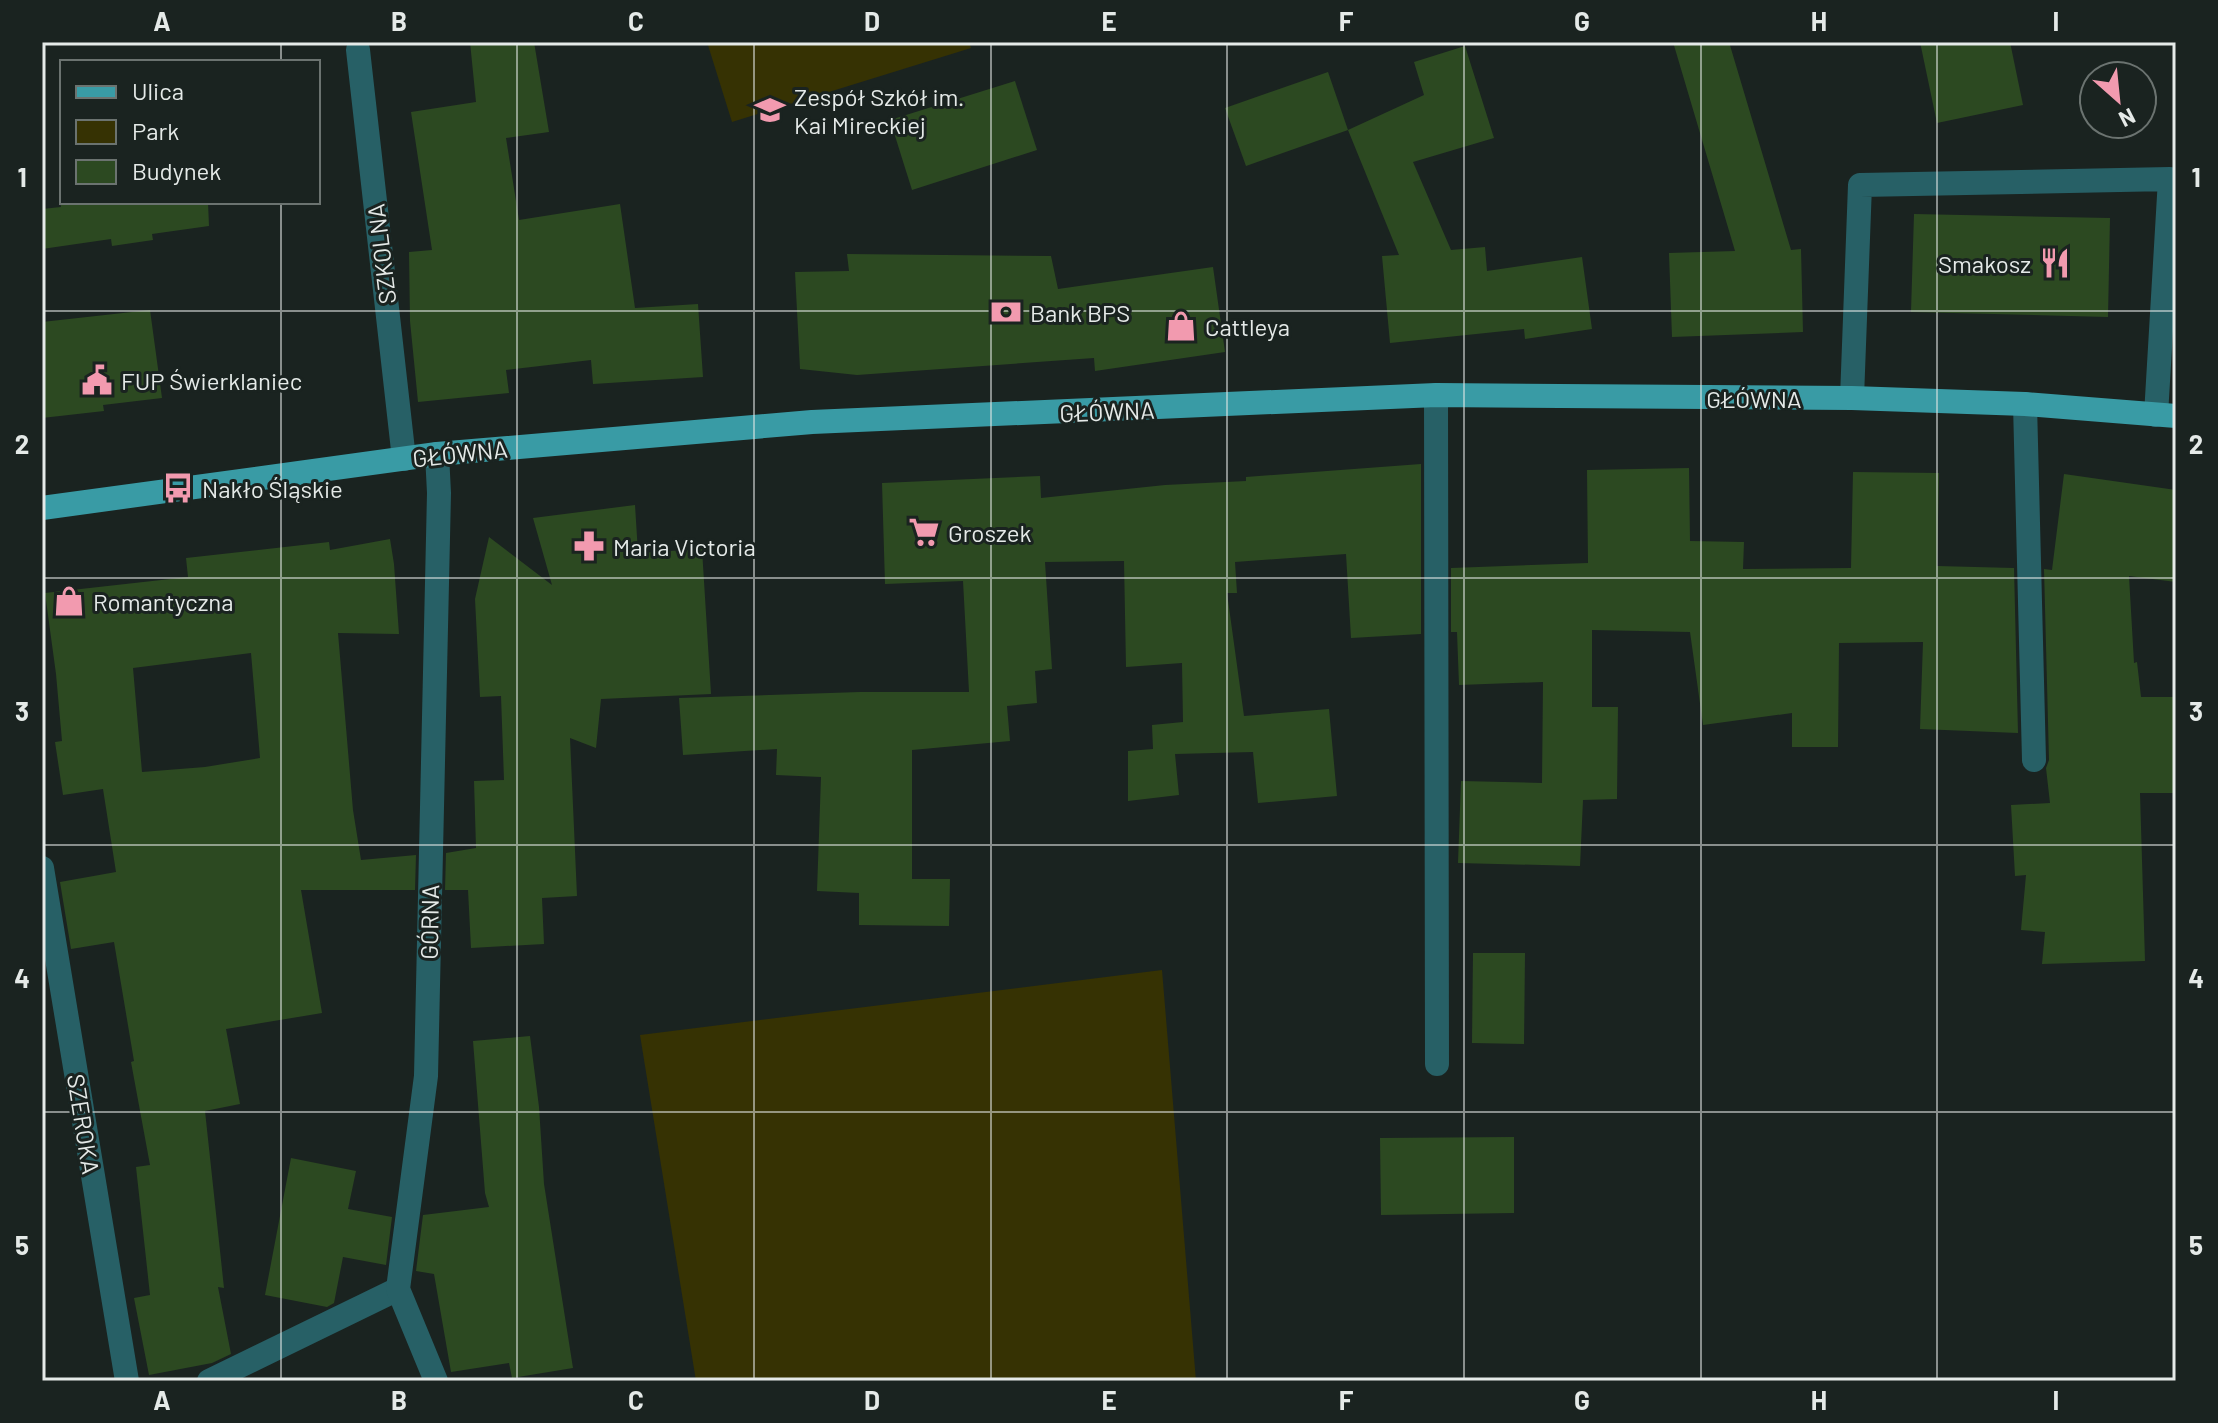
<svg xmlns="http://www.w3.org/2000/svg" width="2218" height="1423" viewBox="0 0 2218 1423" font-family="Barlow,sans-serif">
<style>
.green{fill:#363203}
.building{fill:#2c4921;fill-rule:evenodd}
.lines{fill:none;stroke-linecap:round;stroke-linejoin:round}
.minor{stroke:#276066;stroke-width:24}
.major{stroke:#399ba5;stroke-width:24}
.grid{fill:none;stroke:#e5eae8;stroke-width:2;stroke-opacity:0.55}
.labels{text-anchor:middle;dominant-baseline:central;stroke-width:6;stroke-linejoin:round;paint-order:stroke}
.poi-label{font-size:24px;fill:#e5eae8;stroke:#1a2320;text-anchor:start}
.street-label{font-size:24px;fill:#e5eae8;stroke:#1a2320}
.neatline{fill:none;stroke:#e5eae8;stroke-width:3}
.grid-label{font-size:26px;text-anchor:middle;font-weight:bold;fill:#e5eae8}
</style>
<rect width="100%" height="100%" fill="#1a2320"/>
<g class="green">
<polygon points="707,42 969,42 971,48 732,122"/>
<polygon points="1162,970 1196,1381 696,1381 640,1035"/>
</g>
<g class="building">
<polygon points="470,42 534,42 549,132 506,138 519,220 620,204 635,308 698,304 703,377 593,384 591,360 506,370 509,393 418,402 410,321 409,252 432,250 411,112 476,102"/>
<polygon points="1673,42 1729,42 1791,250 1801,249 1803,332 1672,337 1669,253 1735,251"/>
<polygon points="1920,42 2010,42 2023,105 1937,123"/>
<polygon points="1465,46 1494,138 1413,162 1451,250 1485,247 1487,271 1582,257 1592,329 1525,339 1524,329 1390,343 1382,256 1399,255 1348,130 1424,95 1414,62"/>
<polygon points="1328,72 1348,130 1246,166 1225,108"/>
<polygon points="1015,81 1037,150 912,190 890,120"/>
<polygon points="60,202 208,202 209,226 152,234 153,240 112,246 111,239 42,249 42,209 61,207"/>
<polygon points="1914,214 2110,218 2108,317 1911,312"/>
<polygon points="847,254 1051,256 1058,289 1213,267 1225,352 1095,371 1094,358 857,375 800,369 795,272 849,271"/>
<polygon points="150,310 162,398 103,405 104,411 42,418 42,322"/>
<polygon points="1421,464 1421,634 1351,638 1346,554 1235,562 1237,593 1227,593 1244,716 1329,709 1337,796 1258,803 1253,752 1175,754 1179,795 1128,801 1128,751 1153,749 1152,725 1183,722 1182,663 1126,667 1124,561 1045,562 1052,669 1035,671 1037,703 1007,706 1010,741 912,750 912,879 950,879 949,926 859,925 859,893 817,891 821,777 776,775 777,749 683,755 679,698 860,692 969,692 963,581 885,584 882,483 1040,476 1041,498 1165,485 1246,481 1246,477"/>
<polygon points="1689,468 1690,541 1744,542 1743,569 1851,568 1853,472 1939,473 1937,566 2014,568 2018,733 1920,729 1923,642 1839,643 1838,747 1792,747 1792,713 1703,725 1690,632 1592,630 1592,707 1618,707 1617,799 1583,800 1580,866 1458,863 1461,781 1542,783 1543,682 1459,685 1457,632 1451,632 1451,568 1588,563 1587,470"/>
<polygon points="2064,474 2176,490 2176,582 2129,576 2134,663 2137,662 2141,697 2176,697 2176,793 2140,793 2145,961 2042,964 2045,932 2021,930 2026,875 2015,876 2011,805 2050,803 2046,768 2049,760 2044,569 2052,570"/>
<polygon points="635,505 638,553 702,549 711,694 601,699 596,748 570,738 577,896 542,898 544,944 471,948 468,890 445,890 446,853 476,848 474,781 504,780 501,696 480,697 475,599 489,537 552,585 533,518"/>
<path d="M390,539L394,564L399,634L338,633L353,810L361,860L416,855L415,890H301L322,1013L226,1029L240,1104L205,1111L224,1288L218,1287L231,1354L212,1363L149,1375L134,1298L150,1295L136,1167L150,1165L131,1062L134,1061L114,942L71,949L60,882L116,872L103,789L63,795L55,742L62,741L56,674L45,593L188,577L186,558L329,542L330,550ZM251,653L260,758L205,767L142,772L133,668Z"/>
<polygon points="1473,953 1525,953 1524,1044 1472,1043"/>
<polygon points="530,1036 539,1107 544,1184 573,1368 512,1378 509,1363 451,1372 434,1274 416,1271 423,1215 489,1207 485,1193 473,1041"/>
<polygon points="1514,1137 1514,1213 1381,1215 1380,1138"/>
<polygon points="291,1158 356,1171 348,1209 392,1217 386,1265 343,1257 334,1303 327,1307 265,1295"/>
</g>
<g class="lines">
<g class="minor">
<polyline points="358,50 404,459"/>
<polyline points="1436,395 1437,1064"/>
<polyline points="1852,398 1860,185 2170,179 2156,415"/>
<polyline points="2025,404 2034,760"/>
<polyline points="42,868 127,1381"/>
<polyline points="209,1381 398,1289"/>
<polyline points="436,1381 398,1289 426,1076 439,493 437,454"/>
</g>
<polyline class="major" points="42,508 437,454 812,422 1436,395 1852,398 2025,404 2176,416"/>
</g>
<path class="grid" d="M281,42V62M517,42V1381M754,42V1381M991,42V1381M1227,42V1381M1464,42V1381M1701,42V1381M1937,42V1381M281,202V1381M42,311H2176M42,578H2176M42,845H2176M42,1112H2176"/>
<defs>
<g id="school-bare" transform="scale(2.4)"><path d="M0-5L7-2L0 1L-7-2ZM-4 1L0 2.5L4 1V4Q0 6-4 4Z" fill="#f29aaf" stroke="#1a2320" stroke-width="2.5" paint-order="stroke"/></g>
<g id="restaurant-bare" transform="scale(2.4)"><path d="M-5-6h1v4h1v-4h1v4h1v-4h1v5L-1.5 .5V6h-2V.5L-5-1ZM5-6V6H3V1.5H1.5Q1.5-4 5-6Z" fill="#f29aaf" stroke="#1a2320" stroke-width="2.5" paint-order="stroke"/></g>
<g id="bank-bare" transform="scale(2.4)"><path d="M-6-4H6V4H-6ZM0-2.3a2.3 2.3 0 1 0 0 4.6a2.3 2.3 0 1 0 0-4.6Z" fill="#f29aaf" stroke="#1a2320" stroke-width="2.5" paint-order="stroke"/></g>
<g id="shop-bare" transform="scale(2.4)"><path d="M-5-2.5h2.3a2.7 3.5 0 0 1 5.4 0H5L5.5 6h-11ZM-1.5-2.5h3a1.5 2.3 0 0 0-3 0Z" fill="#f29aaf" stroke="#1a2320" stroke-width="2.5" paint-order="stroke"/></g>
<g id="civic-bare" transform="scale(2.4)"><path d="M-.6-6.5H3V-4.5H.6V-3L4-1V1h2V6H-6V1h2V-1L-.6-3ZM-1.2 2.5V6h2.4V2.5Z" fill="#f29aaf" stroke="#1a2320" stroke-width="2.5" paint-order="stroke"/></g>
<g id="bus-bare" transform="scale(2.4)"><path d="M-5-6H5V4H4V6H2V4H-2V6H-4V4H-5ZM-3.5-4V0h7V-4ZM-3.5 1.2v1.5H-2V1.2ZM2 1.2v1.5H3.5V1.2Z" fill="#f29aaf" stroke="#1a2320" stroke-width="2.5" paint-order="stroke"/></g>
<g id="supermarket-bare" transform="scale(2.4)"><path d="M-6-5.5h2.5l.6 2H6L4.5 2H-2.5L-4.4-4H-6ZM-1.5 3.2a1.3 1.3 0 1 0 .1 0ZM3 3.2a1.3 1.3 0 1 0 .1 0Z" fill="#f29aaf" stroke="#1a2320" stroke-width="2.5" paint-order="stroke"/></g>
<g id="pharmacy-bare" transform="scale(2.4)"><path d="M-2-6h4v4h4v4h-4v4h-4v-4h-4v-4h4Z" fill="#f29aaf" stroke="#1a2320" stroke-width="2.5" paint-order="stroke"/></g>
</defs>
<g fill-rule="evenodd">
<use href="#school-bare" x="770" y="110"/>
<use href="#restaurant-bare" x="2055" y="263"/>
<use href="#bank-bare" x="1006" y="312"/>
<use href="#shop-bare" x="1181" y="326"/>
<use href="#civic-bare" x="97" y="380"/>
<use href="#bus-bare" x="178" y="488"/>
<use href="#supermarket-bare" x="924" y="532"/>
<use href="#pharmacy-bare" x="589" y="546"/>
<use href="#shop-bare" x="69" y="601"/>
</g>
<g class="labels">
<g class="poi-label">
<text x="794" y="96">Zespół Szkół im.<tspan x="794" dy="28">Kai Mireckiej</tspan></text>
<text x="2031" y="263" text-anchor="end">Smakosz</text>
<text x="1030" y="312">Bank BPS</text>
<text x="1205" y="326">Cattleya</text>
<text x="121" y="380">FUP Świerklaniec</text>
<text x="202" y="488">Nakło Śląskie</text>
<text x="948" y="532">Groszek</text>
<text x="613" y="546">Maria Victoria</text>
<text x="93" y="601">Romantyczna</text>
</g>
<g class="street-label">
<text transform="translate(381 254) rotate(-97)">SZKOLNA</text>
<text x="1754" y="398">GŁÓWNA</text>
<text transform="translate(1107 411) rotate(-2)">GŁÓWNA</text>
<text transform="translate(460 453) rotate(-6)">GŁÓWNA</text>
<text transform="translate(429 922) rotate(-89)">GÓRNA</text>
<text transform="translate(84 1124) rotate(81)">SZEROKA</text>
</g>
</g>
<rect width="2218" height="1423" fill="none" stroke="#1a2320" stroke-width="88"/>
<rect x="60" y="60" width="260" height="144" fill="#1a2320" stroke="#6b7370" stroke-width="2"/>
<rect x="76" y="86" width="40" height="12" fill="#399ba5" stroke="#6b7370" stroke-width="2"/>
<text x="132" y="100" font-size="24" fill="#e5eae8">Ulica</text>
<rect x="76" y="120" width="40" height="24" fill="#363203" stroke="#6b7370" stroke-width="2"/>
<text x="132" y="140" font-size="24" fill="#e5eae8">Park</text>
<rect x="76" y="160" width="40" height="24" fill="#2c4921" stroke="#6b7370" stroke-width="2"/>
<text x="132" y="180" font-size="24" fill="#e5eae8">Budynek</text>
<g transform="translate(2118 100) rotate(153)"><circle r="38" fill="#1a2320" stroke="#6b7370" stroke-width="2"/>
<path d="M0-6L14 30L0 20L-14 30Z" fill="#f29aaf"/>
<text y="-12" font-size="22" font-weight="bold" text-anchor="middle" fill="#e5eae8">N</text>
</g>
<rect x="44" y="44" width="2130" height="1335" class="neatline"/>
<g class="grid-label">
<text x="162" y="31">A</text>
<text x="399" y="31">B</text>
<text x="636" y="31">C</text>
<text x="872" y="31">D</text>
<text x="1109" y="31">E</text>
<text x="1346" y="31">F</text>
<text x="1582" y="31">G</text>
<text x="1819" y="31">H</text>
<text x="2056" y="31">I</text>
<text x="22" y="187">1</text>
<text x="2196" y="187">1</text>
<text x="22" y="454">2</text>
<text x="2196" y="454">2</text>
<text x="22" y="721">3</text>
<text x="2196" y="721">3</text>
<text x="22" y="988">4</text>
<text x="2196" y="988">4</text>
<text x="22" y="1255">5</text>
<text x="2196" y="1255">5</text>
<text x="162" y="1410">A</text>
<text x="399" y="1410">B</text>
<text x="636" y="1410">C</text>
<text x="872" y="1410">D</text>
<text x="1109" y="1410">E</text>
<text x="1346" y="1410">F</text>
<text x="1582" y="1410">G</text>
<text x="1819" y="1410">H</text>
<text x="2056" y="1410">I</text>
</g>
</svg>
